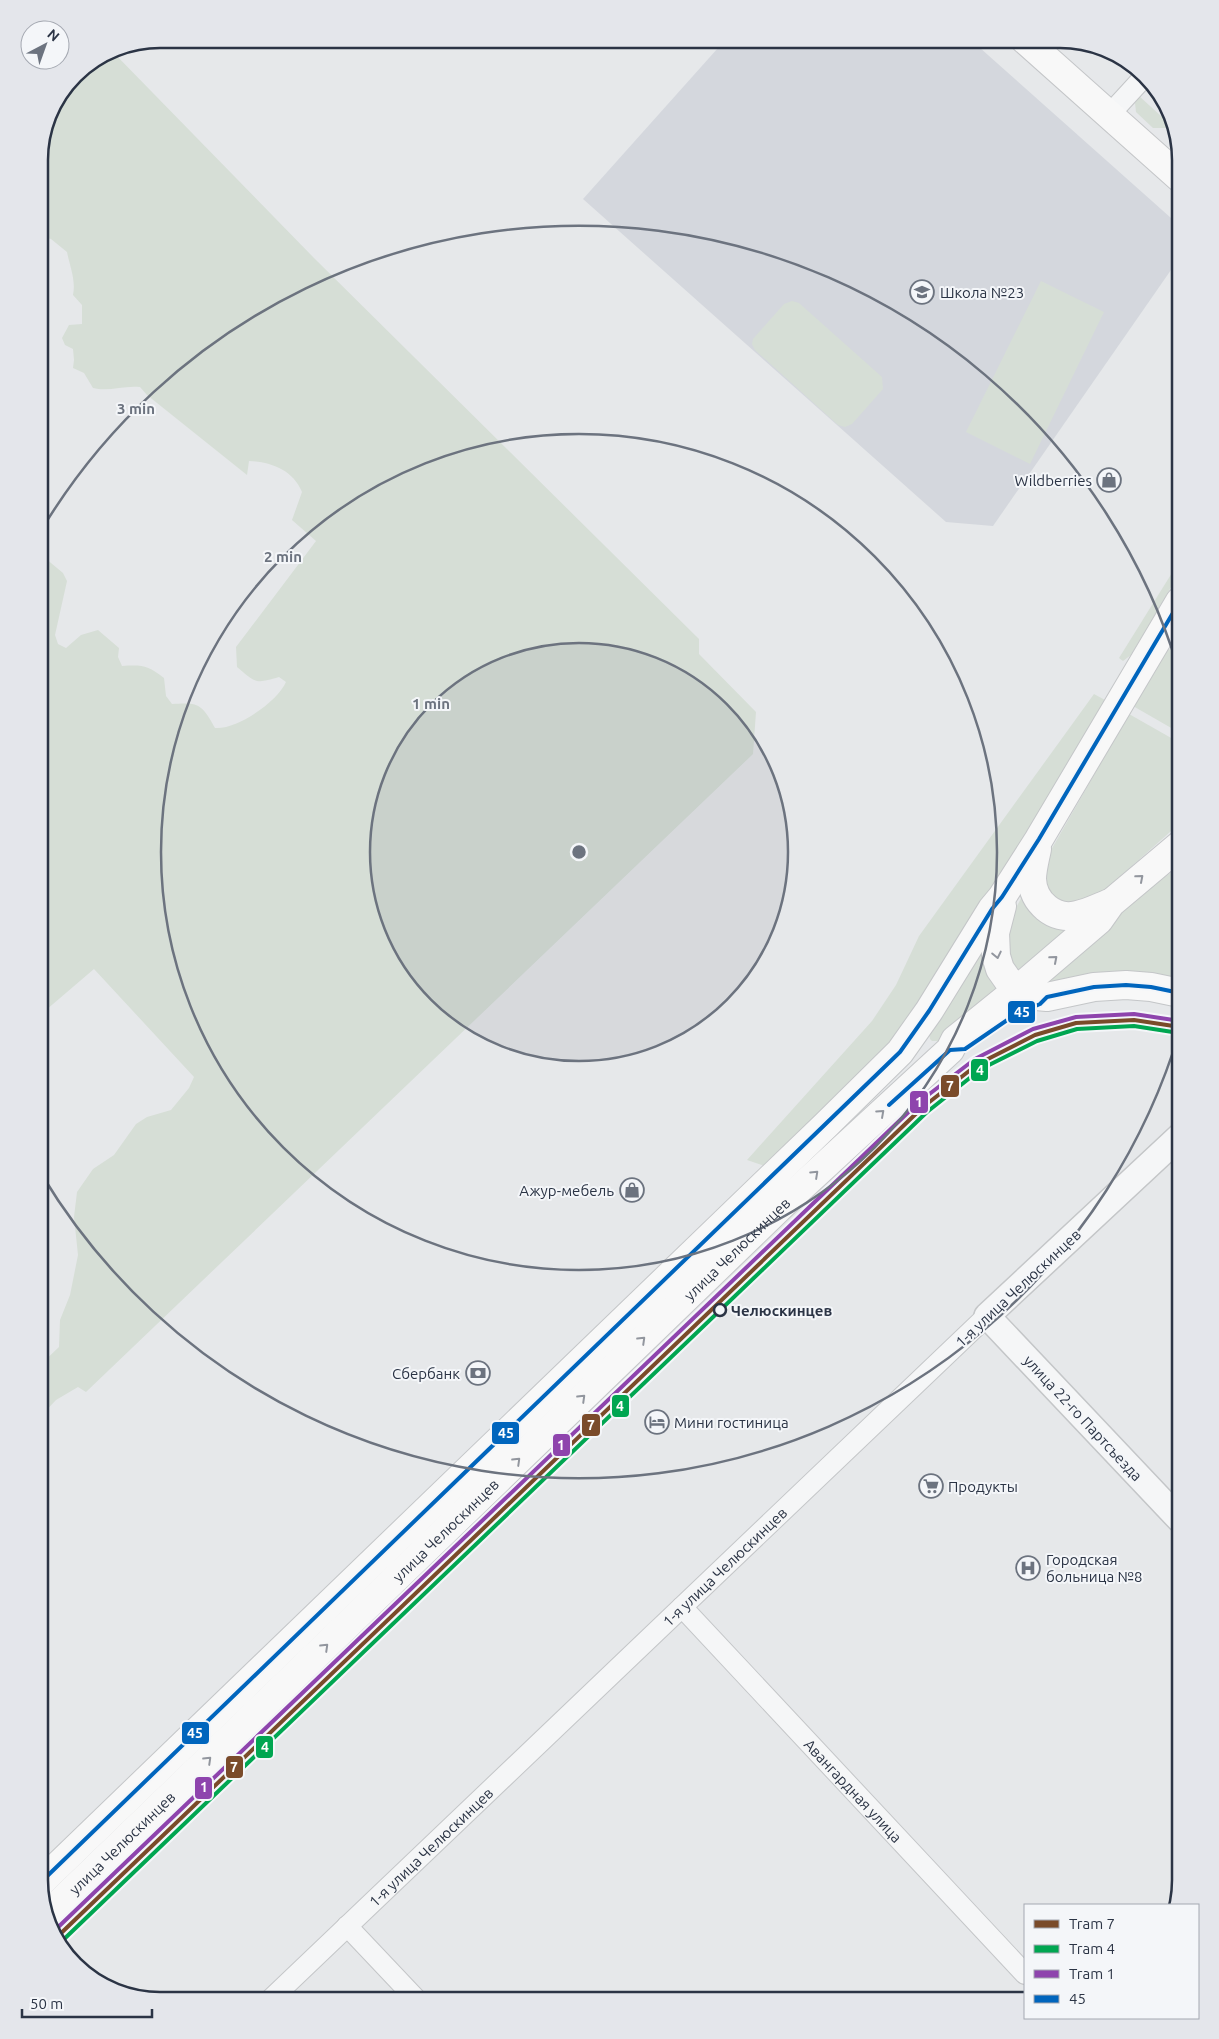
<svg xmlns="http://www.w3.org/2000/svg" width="1219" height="2039" viewBox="0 0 1219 2039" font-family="Ubuntu,sans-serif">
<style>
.built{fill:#d4d7dd}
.green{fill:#d6ded6}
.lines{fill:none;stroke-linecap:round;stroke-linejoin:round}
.minor-casing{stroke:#c4c6c8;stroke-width:22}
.tertiary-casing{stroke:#c4c6c8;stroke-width:28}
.secondary-casing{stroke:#c4c6c8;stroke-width:30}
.minor{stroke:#f5f6f7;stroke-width:20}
.tertiary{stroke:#f5f6f7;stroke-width:25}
.secondary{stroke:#f8f8f8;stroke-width:28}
.bus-1-casing{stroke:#f4f6f9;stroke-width:8}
.bus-1{stroke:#0065bd;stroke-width:4}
.tram-1-casing{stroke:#f4f6f9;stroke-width:8}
.tram-2-casing{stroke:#f4f6f9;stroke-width:8}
.tram-3-casing{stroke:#f4f6f9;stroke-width:8}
.tram-1{stroke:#7a4b2a;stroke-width:4}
.tram-2{stroke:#00a651;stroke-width:4}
.tram-3{stroke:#8e44ad;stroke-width:4}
.oneway{stroke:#92969e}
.ring{fill:none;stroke:#6c737f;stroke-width:2.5}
.stop-dot{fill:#f4f6f9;stroke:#2b3445;stroke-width:2.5}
.labels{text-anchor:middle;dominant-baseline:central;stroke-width:4;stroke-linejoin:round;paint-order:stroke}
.poi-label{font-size:15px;fill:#2b3445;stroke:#f4f6f9;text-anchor:start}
.street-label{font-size:15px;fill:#2b3445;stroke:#f4f6f9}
.stop-label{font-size:15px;font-weight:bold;fill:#2b3445;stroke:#f4f6f9;text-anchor:start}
.rim{fill:none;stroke:#2b3445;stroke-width:2.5}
.centre{fill:#6c737f;stroke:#f4f6f9;stroke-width:2.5}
.ring-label{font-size:15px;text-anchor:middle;font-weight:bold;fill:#6c737f;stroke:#f4f6f9;stroke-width:4;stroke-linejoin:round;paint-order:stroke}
.line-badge{stroke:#f4f6f9;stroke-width:2}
.badge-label{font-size:14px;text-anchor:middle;font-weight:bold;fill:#fff}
</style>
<rect width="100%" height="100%" fill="#e6e8ea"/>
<polygon class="built" points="726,39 970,39 1180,226 1180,257 993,526 946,522 583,199"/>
<g class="green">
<path d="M111,50L314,258L699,639V654L756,712L753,754L86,1392L78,1387L56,1400L39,1418V1366L59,1347L60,1320L70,1295L78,1255L74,1217L77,1192L93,1169L114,1155L136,1124L147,1117L171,1110L189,1088L194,1077L94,969L39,1016V553L63,573L67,581L55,635L58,644L66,648L81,635L98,630L119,648L118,657L122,666C143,665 147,665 164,678L166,696L172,704C199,702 202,704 215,728C237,730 278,701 286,682L279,677C255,684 256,683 237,667L236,647L316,541L292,520L302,492C293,470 271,462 249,461L247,475L147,395L140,387C124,385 109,392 93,388L84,373L73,368L74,360L73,349L65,345L62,338L69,325L82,324V305L73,295C76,280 70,267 67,252L51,239L39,236V152L48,113L74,74Z"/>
<polygon points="1139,96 1172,126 1173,128 1153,128 1136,112 1135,103"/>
<polygon points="1041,281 1104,312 1030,464 966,432"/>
<polygon points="792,301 799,303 882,377 883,389 852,424 845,427 838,425 755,350 752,344 753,339 784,304"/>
<polygon points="1180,560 1180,572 1131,655 1123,661 1119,658"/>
<polygon points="1180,645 1180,733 1133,706 1168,650"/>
<polygon points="1094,694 1105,700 1013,858 899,1036 768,1167 747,1160 872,1021 896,985 919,936"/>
<polygon points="1129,714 1180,743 1180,823 1094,900 1067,911 1047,901 1043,864"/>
<polygon points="1180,866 1174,882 1172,899 1180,933 1180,983 1068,979 1046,982 1097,932 1144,892"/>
<polygon points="1025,891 1076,923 1017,978 1005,963 1011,917"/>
<polygon points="987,940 1004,988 939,1041 932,1041 930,1039 929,1034"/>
</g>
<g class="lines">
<g class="minor-casing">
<g id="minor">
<polyline points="1109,115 1143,78"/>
<path id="s1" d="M682,1607L1025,1974"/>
<polyline points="347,1926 417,2000"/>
<path id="s2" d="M270,2000L987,1316"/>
</g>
</g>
<g class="tertiary-casing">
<polyline id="tertiary" points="1180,1520 987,1316 1180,1136"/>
</g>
<g class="secondary-casing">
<g id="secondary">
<polyline points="1024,39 1180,178"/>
<path d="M1037,849C1035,859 1032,870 1032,879C1033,902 1054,921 1077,915C1088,913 1099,907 1110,903"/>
<polyline points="1002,906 995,933 996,956 1000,969 1007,979 1017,990 1025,995 1047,997 1094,987 1126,985 1151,987 1180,993"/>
<polyline points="40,1883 826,1125 900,1052 929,1011 992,909 1002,897 1039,839 1180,601"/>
<path id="s3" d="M47,1915L785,1202L950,1050L955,1040L1017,990L1099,920L1111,903L1180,845"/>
</g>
</g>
<use href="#minor" class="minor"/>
<use href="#tertiary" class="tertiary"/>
<use href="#secondary" class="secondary"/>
<g class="bus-1-casing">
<g id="bus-1">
<polyline points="889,1105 950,1050 965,1049 1013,1016 1040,1004 1047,997 1094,987 1126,985 1151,987 1180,993"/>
<polyline points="40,1883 900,1052 929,1011 992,909 1002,897 1039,839 1180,601"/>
</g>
</g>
<use href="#bus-1" class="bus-1"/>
<g class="tram-1-casing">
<polyline id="tram-1" points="56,1938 923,1107 978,1064 1035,1035 1076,1023 1134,1020 1180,1027"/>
</g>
<g class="tram-2-casing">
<polyline id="tram-2" points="60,1943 927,1112 981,1069 1037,1041 1077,1029 1134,1026 1179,1033"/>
</g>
<g class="tram-3-casing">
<polyline id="tram-3" points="52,1933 919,1102 975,1059 1033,1029 1076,1017 1134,1014 1180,1021"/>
</g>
<use href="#tram-1" class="tram-1"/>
<use href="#tram-2" class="tram-2"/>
<use href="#tram-3" class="tram-3"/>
</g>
<defs><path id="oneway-chevron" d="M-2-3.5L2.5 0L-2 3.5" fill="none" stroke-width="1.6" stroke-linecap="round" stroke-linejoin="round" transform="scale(1.25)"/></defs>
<g class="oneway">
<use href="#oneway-chevron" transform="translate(1140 878) rotate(-41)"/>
<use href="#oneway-chevron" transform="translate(997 955) rotate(78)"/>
<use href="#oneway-chevron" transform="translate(1054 959) rotate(-41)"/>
<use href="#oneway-chevron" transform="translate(881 1113) rotate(-42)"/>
<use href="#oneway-chevron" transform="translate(815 1174) rotate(-43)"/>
<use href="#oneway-chevron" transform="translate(642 1340) rotate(-44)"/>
<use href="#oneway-chevron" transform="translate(582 1398) rotate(-44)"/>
<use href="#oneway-chevron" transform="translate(517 1461) rotate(-44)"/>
<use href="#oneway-chevron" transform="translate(325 1647) rotate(-44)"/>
<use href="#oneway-chevron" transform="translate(208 1760) rotate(-44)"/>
</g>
<circle cx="579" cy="852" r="209" fill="#6c737f" fill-opacity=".12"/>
<g class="ring">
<circle cx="579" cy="852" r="209"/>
<circle cx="579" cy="852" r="418"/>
<path d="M1180 1030A627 627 0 0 1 42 1175M42 529A627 627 0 0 1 1180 674"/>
</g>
<defs>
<g id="school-ring" transform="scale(1.25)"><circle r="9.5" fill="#f4f6f9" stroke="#6c737f" stroke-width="1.5"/><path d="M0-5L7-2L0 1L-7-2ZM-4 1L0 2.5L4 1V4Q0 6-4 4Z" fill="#6c737f"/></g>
<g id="shop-ring" transform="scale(1.25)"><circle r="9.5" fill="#f4f6f9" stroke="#6c737f" stroke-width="1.5"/><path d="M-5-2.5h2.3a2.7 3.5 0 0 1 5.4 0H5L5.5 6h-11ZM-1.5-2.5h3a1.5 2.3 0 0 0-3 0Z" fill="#6c737f"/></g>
<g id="bank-ring" transform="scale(1.25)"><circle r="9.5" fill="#f4f6f9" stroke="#6c737f" stroke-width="1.5"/><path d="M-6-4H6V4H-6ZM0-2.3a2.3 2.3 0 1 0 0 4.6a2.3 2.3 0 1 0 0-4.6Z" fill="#6c737f"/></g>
<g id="hotel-ring" transform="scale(1.25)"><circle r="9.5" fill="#f4f6f9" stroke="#6c737f" stroke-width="1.5"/><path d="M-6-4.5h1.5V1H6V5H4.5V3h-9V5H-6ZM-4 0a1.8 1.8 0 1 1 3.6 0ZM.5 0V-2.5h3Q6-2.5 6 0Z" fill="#6c737f"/></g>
<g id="supermarket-ring" transform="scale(1.25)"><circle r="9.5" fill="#f4f6f9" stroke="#6c737f" stroke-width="1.5"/><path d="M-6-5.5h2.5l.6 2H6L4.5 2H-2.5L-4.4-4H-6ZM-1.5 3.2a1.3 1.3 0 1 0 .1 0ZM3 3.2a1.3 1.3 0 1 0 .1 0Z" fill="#6c737f"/></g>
<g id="hospital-ring" transform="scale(1.25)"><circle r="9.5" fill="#f4f6f9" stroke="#6c737f" stroke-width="1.5"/><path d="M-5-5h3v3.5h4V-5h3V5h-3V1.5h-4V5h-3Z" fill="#6c737f"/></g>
</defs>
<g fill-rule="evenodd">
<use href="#school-ring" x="922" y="292"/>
<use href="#shop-ring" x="1109" y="480"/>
<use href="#shop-ring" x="632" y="1190"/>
<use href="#bank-ring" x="478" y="1373"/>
<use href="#hotel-ring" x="657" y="1422"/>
<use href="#supermarket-ring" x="931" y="1486"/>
<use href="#hospital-ring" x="1028" y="1568"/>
</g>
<circle class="stop-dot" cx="720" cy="1310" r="6"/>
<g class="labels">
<g class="poi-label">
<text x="940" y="292">Школа №23</text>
<text x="1092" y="480" text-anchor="end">Wildberries</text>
<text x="614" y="1190" text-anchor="end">Ажур-мебель</text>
<text x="460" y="1373" text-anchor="end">Сбербанк</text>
<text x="674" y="1422">Мини гостиница</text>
<text x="948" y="1486">Продукты</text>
<text x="1046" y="1559">Городская<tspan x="1046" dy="17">больница №8</tspan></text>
</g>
<g class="street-label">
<text stroke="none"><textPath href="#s3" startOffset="959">улица Челюскинцев</textPath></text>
<text transform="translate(1018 1288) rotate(-43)">1-я улица Челюскинцев</text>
<text transform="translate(1083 1418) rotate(47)">улица 22-го Партсъезда</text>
<text stroke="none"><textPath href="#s3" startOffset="554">улица Челюскинцев</textPath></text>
<text stroke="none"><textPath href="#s2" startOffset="628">1-я улица Челюскинцев</textPath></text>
<text stroke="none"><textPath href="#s1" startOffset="251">Авангардная улица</textPath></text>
<text stroke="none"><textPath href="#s3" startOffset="104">улица Челюскинцев</textPath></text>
<text stroke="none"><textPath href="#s2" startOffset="222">1-я улица Челюскинцев</textPath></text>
</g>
<g class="stop-label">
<text x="731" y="1310">Челюскинцев</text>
</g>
</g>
<path d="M0 0H1219V2039H0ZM160 48H1060A112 112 0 0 1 1172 160V1880A112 112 0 0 1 1060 1992H160A112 112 0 0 1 48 1880V160A112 112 0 0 1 160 48Z" fill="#e4e6eb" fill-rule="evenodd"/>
<path class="rim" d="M160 48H1060A112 112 0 0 1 1172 160V1880A112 112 0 0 1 1060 1992H160A112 112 0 0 1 48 1880V160A112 112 0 0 1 160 48Z"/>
<circle cx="579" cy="852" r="8" class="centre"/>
<g class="ring-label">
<text x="136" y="414">3 min</text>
<text x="283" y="562">2 min</text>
<text x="431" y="709">1 min</text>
</g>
<g class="line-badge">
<rect x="1007" y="1000" width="29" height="24" rx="5" fill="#0065bd"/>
<rect x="970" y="1058" width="19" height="24" rx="5" fill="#00a651"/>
<rect x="940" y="1074" width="20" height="24" rx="5" fill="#7a4b2a"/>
<rect x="909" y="1090" width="20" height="24" rx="5" fill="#8e44ad"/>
<rect x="611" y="1394" width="19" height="24" rx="5" fill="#00a651"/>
<rect x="581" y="1413" width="20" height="24" rx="5" fill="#7a4b2a"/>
<rect x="491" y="1421" width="29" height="24" rx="5" fill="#0065bd"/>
<rect x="552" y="1433" width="19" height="24" rx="5" fill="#8e44ad"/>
<rect x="181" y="1721" width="29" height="24" rx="5" fill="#0065bd"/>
<rect x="255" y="1735" width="19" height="24" rx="5" fill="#00a651"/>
<rect x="225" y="1755" width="19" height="24" rx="5" fill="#7a4b2a"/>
<rect x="194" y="1776" width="19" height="24" rx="5" fill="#8e44ad"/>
</g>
<g class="badge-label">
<text x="1022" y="1017">45</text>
<text x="980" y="1075">4</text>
<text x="950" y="1091">7</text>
<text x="919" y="1107">1</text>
<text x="620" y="1411">4</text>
<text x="591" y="1430">7</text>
<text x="506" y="1438">45</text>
<text x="561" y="1450">1</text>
<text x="195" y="1738">45</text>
<text x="265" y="1752">4</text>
<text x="234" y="1772">7</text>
<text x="204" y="1792">1</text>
</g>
<rect x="1024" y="1904" width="175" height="115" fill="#f4f6f9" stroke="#a4a8b1"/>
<rect x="1034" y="1920" width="25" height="8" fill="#7a4b2a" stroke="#a4a8b1"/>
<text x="1069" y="1929" font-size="15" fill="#2b3445">Tram 7</text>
<rect x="1034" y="1945" width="25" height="8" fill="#00a651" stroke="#a4a8b1"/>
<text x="1069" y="1954" font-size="15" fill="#2b3445">Tram 4</text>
<rect x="1034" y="1970" width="25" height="8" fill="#8e44ad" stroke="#a4a8b1"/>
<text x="1069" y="1979" font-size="15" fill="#2b3445">Tram 1</text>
<rect x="1034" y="1995" width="25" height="8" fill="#0065bd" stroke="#a4a8b1"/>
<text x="1069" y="2004" font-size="15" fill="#2b3445">45</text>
<g transform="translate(45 45) rotate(41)"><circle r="24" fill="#f4f6f9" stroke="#a4a8b1"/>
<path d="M0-4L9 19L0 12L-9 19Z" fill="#6c737f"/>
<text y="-8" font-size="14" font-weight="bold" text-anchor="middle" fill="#2b3445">N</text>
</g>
<path d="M22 2009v8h130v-8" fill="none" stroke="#2b3445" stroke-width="2.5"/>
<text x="30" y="2009" font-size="15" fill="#2b3445" stroke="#f4f6f9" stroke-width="4" paint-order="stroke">50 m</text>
</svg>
